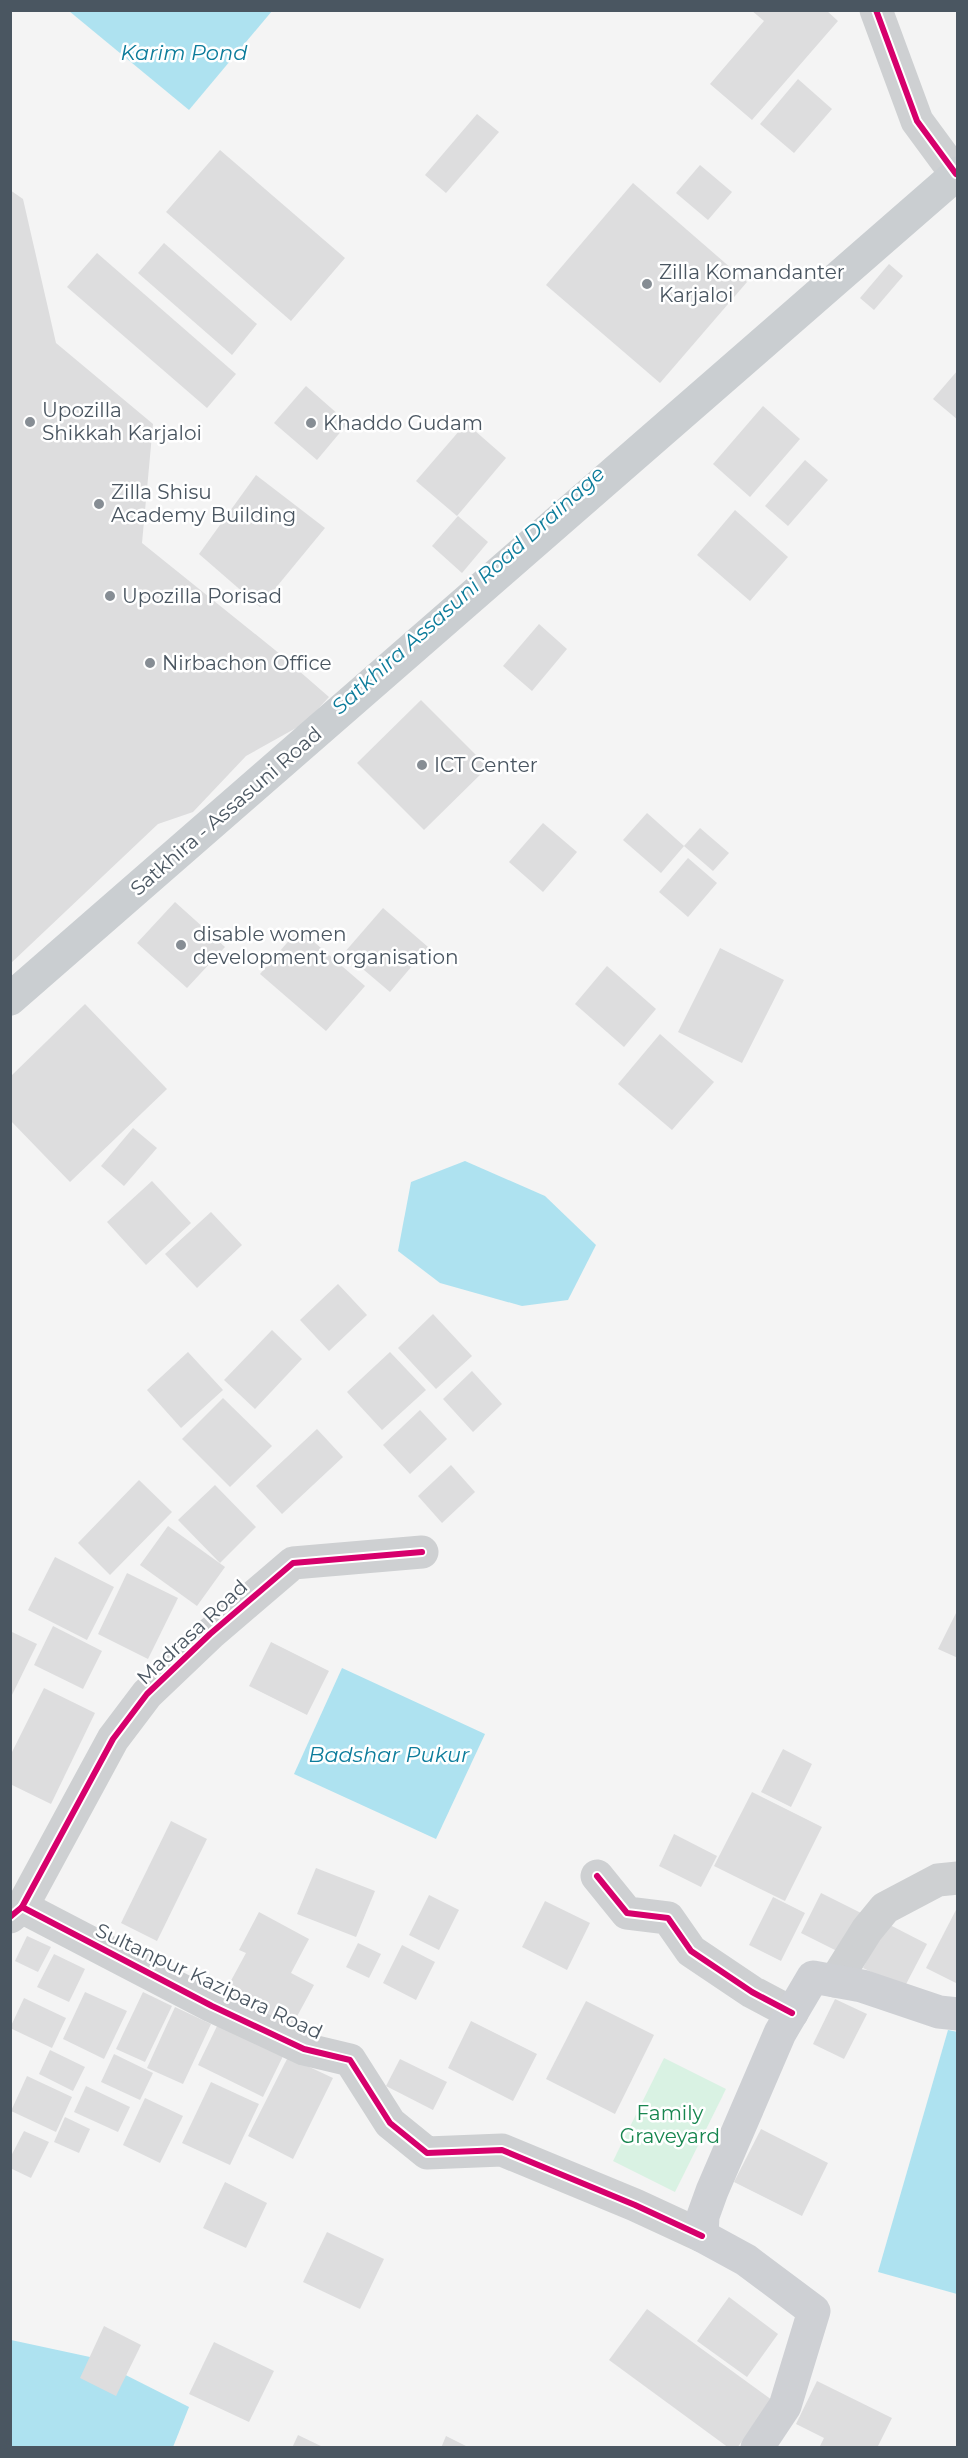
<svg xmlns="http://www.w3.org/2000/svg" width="968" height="2458" viewBox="0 0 968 2458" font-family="Montserrat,sans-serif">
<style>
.green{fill:#d9f2e3}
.water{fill:#aee2f0}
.building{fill:#ddddde}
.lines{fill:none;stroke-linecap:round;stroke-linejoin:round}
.tertiary{stroke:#ced0d2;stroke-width:33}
.secondary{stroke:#ced0d4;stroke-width:33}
.primary{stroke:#caced1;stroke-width:33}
.cycleway-casing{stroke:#fff;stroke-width:10}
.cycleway{stroke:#d6006c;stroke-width:6}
.poi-dot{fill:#868d94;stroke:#fff;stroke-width:2}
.labels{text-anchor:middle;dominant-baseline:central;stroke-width:5;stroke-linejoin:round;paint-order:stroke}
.poi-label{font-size:20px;fill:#4a5661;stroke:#fff;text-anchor:start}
.street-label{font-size:20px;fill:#4a5661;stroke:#fff}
.park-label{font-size:20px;fill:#17864f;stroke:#fff}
.water-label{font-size:21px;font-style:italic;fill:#0c7c9b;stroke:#fff}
</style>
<rect width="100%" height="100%" fill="#f4f4f4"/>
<polygon class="green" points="664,2058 726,2089 675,2192 613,2161"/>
<g class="water">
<polygon points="69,11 272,11 189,110"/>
<polygon points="465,1161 545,1196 596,1245 568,1300 522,1306 440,1283 398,1251 411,1182"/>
<polygon points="342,1668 485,1734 436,1839 294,1774"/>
<polygon points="948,2030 958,2032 957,2294 878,2272"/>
<polygon points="11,2340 90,2357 189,2407 173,2447 11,2448"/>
</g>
<g class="building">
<polygon points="751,10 826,10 838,21 752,120 710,84 764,21"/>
<polygon points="798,79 832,109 794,153 760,124"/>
<polygon points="477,114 499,132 446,193 425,175"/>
<polygon points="220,150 345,258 291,321 166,212"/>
<polygon points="700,165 732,192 708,220 676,193"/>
<polygon points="633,183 747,282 660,383 546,285"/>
<polygon points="10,190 23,199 56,343 153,424 142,543 275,650 329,697 305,723 246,756 193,812 158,824 10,964"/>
<polygon points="164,243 257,324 232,355 138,273"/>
<polygon points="97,253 236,374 207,408 67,287"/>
<polygon points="889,264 903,276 874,310 860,298"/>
<polygon points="958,370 958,420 933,399"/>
<polygon points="306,386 348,423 317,460 274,423"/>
<polygon points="763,406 800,439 750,497 713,464"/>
<polygon points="466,423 506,458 457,516 416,481"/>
<polygon points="805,460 828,480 788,526 765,506"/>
<polygon points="256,475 325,528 260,607 199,554"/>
<polygon points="735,510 788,557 750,601 697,555"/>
<polygon points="458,516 488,542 462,573 432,546"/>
<polygon points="539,624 567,649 532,691 503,666"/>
<polygon points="421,700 488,767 424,830 357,763"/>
<polygon points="647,813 684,846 661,873 623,840"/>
<polygon points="543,823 577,852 543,892 509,862"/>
<polygon points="700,828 729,853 713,871 684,846"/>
<polygon points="688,858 717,883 688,917 659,892"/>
<polygon points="175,902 225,947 187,988 137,943"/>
<polygon points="383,908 428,947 390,992 344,953"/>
<polygon points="299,929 365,986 326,1031 260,974"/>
<polygon points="720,948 784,980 742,1063 678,1032"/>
<polygon points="607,966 656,1009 624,1047 575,1004"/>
<polygon points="85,1004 167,1089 70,1182 10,1120 10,1077"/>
<polygon points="660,1034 714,1082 672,1130 618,1084"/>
<polygon points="133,1128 157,1148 124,1186 101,1166"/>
<polygon points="152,1181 191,1223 146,1265 107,1222"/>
<polygon points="211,1212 242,1245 197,1288 165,1254"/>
<polygon points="338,1284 367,1315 329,1351 300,1320"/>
<polygon points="433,1314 472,1356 436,1389 398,1348"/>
<polygon points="272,1330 302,1359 255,1409 224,1380"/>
<polygon points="188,1352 223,1390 181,1428 147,1390"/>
<polygon points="390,1352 426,1390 382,1430 347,1392"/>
<polygon points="472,1371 502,1404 473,1432 443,1399"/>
<polygon points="223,1398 272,1446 230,1487 182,1439"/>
<polygon points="420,1410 447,1439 410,1474 383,1445"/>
<polygon points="317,1429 343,1457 282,1514 256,1486"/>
<polygon points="451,1465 475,1492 442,1523 418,1496"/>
<polygon points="139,1480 172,1512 110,1575 78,1543"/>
<polygon points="215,1485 256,1527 220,1563 178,1520"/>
<polygon points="168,1526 225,1567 197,1606 140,1565"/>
<polygon points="55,1557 114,1587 87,1640 28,1610"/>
<polygon points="127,1573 178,1598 148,1659 98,1634"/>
<polygon points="958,1609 958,1658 938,1649"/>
<polygon points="53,1626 102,1651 83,1689 34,1665"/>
<polygon points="10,1631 37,1644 10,1699"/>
<polygon points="271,1642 329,1671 307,1715 249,1686"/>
<polygon points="44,1688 95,1713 51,1804 10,1784 10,1756"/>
<polygon points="783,1749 812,1764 791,1807 761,1792"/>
<polygon points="752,1792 822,1827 785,1901 714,1866"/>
<polygon points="171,1821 207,1839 157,1941 121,1923"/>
<polygon points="674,1834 717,1856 701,1887 659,1866"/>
<polygon points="316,1868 375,1891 356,1937 297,1914"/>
<polygon points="821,1893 863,1914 843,1954 801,1933"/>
<polygon points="429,1895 459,1910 439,1950 409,1935"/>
<polygon points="773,1897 805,1913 781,1961 749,1945"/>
<polygon points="545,1901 590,1923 567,1970 522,1947"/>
<polygon points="958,1906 958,1984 926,1968"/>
<polygon points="259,1912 309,1939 291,1973 314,1985 287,2035 221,1999 246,1953 239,1950"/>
<polygon points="886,1923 927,1944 904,1988 863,1968"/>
<polygon points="27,1936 51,1947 38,1972 15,1961"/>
<polygon points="358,1943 381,1954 369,1978 346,1967"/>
<polygon points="402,1945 435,1962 416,2000 383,1983"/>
<polygon points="54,1954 85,1969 69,2002 37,1987"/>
<polygon points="85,1992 127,2011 104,2059 63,2039"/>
<polygon points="143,1992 172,2006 145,2062 116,2049"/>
<polygon points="24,1998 66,2018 52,2048 10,2028"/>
<polygon points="835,1999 867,2014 844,2059 813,2044"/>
<polygon points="586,2001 654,2035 615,2114 546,2079"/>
<polygon points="175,2007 211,2024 183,2084 147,2068"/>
<polygon points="221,2018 286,2050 263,2097 198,2065"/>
<polygon points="471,2021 537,2054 513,2101 448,2068"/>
<polygon points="50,2050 85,2067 73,2091 39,2074"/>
<polygon points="114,2054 153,2073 140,2100 101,2082"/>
<polygon points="288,2057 333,2078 293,2159 248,2136"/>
<polygon points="400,2059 447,2082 433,2110 386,2086"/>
<polygon points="27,2076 72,2097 56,2132 11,2111"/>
<polygon points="211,2082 259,2104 230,2165 182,2143"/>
<polygon points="86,2086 130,2107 118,2132 74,2112"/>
<polygon points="145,2098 183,2116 160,2163 123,2145"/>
<polygon points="65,2117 90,2129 79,2153 54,2142"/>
<polygon points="761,2129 828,2163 802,2216 734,2182"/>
<polygon points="24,2131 49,2142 31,2178 10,2168 10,2158"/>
<polygon points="225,2182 267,2203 246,2248 203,2228"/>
<polygon points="327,2232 384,2259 360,2309 303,2282"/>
<polygon points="729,2297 778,2334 747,2377 697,2341"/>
<polygon points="647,2309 772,2400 737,2448 729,2448 609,2360"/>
<polygon points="104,2326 141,2345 116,2396 80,2378"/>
<polygon points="214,2342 274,2371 249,2422 189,2394"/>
<polygon points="817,2381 892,2418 877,2448 819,2448 824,2438 796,2424"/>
<polygon points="298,2435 325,2448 292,2448"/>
<polygon points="446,2436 470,2448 441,2448"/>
</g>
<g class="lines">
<g class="tertiary">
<polyline points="876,10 917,121 956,174"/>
<polyline points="597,1876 627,1913 668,1918 691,1951 752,1992 792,2013"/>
<polyline points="22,1907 113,1739 147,1694 210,1634 293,1563 422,1552"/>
<polyline points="10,1917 22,1907 212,2006 304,2049 350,2060 390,2123 427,2153 502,2150 635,2205 702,2236"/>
<polyline points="835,1981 867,1930 885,1908 938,1880 958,1878"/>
</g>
<polyline class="secondary" points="757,2448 785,2406 814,2311 746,2260 702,2236 703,2216 712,2191 780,2033 813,1977 862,1986 939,2012 958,2014"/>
<polyline class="primary" points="10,999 958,173"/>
<g class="cycleway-casing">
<g id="cycleway">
<polyline points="876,10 917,121 956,174"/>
<polyline points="597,1876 627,1913 668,1918 691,1951 752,1992 792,2013"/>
<polyline points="22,1907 113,1739 147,1694 210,1634 293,1563 422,1552"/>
<polyline points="10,1917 22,1907 212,2006 304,2049 350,2060 390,2123 427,2153 502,2150 635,2205 702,2236"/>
</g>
</g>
<use href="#cycleway" class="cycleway"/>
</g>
<g class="poi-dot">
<circle cx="647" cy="284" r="6"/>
<circle cx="30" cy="422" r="6"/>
<circle cx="311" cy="423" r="6"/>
<circle cx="99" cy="504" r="6"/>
<circle cx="110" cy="596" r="6"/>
<circle cx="150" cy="663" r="6"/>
<circle cx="422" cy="765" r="6"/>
<circle cx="181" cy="945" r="6"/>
</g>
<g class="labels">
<g class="poi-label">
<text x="659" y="272">Zilla Komandanter<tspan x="659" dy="23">Karjaloi</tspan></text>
<text x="42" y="410">Upozilla<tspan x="42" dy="23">Shikkah Karjaloi</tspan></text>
<text x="323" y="423">Khaddo Gudam</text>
<text x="111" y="492">Zilla Shisu<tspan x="111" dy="23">Academy Building</tspan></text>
<text x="122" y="596">Upozilla Porisad</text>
<text x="162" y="663">Nirbachon Office</text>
<text x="434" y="765">ICT Center</text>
<text x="193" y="934">disable women<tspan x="193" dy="23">development organisation</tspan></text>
</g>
<g class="street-label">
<text transform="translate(226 811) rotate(-41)">Satkhira - Assasuni Road</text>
<text transform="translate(192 1632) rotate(-43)">Madrasa Road</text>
<text transform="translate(209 1981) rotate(25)">Sultanpur Kazipara Road</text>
</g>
<g class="park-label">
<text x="670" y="2113">Family<tspan x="670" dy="23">Graveyard</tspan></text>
</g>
<g class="water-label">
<text x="184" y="52">Karim Pond</text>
<text transform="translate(468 590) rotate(-42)">Satkhira Assasuni Road Drainage</text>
<text x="389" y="1754">Badshar Pukur</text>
</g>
</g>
<rect width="968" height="2458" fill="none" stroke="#4a5661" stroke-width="24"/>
</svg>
